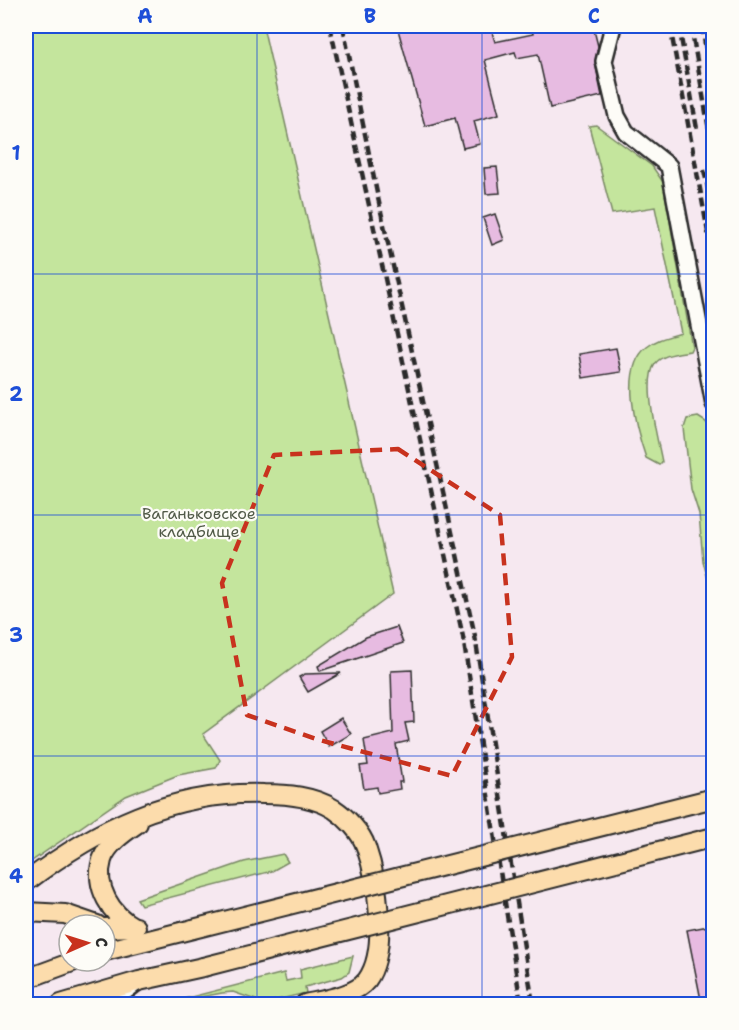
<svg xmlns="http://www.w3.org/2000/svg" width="739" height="1030" viewBox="0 0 739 1030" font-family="'Shantell Sans',sans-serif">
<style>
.green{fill:#c4e59d;stroke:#788864;stroke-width:1.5}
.building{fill:#e7bbe1;stroke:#2b2b2b;stroke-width:1.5}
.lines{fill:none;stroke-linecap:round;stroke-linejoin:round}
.minor-casing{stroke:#2b2b2b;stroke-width:20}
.major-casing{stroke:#2b2b2b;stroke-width:22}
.minor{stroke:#fdfcf7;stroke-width:15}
.major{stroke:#fcdcac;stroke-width:18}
.rail{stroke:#2b2b2b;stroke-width:4.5;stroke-dasharray:9 4.5;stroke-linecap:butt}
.major-bridge-casing{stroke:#2b2b2b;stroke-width:22;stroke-linecap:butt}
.major-bridge{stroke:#fcdcac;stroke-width:18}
.marked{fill:none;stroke:#c8321e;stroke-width:4.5;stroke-dasharray:12 8;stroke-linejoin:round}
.grid{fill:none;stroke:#1d4ed8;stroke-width:1.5;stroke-opacity:0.55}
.labels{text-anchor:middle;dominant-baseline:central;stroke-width:4.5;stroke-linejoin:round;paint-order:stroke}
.park-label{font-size:16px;fill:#515a48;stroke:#fdfcf7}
.neatline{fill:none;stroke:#1d4ed8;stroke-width:2}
.grid-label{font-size:20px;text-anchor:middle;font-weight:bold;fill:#1d4ed8}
</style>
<rect width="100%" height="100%" fill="#f6e8f0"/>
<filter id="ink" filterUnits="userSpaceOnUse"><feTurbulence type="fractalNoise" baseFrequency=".0167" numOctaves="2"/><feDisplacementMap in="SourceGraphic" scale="12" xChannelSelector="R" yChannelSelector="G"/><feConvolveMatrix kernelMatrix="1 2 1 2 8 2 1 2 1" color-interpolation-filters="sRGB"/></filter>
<g filter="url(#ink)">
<g class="green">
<polygon points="26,26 263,26 393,594 203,734 220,760 216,768 178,775 126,796 26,865"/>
<path d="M596,125L652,166L663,182L692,347L690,351C679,353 662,354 655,364C642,383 658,440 662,462L659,465L646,458C636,429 619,369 647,347C658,338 669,337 681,333L655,207L612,214L589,126Z"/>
<polygon points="698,417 706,422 713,438 713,598 703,561 699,514 691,489 684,428 687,419"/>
<polygon points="283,854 288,862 272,871 141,905 137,899 244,862"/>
<polygon points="353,956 349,972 342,977 305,987 306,993 264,1003 233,992 222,993 164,1004 284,973 286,981 301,978 300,969"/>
</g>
<g class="building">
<polygon points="397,26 465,26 466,28 490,26 495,42 533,34 532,26 593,26 598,46 595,63 602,96 550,108 538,54 517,58 515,52 485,60 499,114 474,121 480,144 463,148 455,118 425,126"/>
<polygon points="497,167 500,193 486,194 484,168"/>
<polygon points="495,214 504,240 492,245 483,218"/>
<polygon points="616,348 621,372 583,378 579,354"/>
<polygon points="397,627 403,643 320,671 318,666 366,637"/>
<polygon points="412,670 414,722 405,723 409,741 396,744 402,782 399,782 400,789 378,793 377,787 364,789 360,766 368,765 364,740 393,733 391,671"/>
<polygon points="341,673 308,692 299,677 305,674"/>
<polygon points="341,718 351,734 329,747 320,731"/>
<polygon points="714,925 714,1005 702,1005 687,930"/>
</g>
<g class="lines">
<g class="minor-casing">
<g id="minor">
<polyline points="613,26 604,61 617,116 626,132 669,166 714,404"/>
<polyline points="113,1004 118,997 135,984"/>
</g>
</g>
<g class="major-casing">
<g id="major">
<path d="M26,882C97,828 172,791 264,794C287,794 313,796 334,809C346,817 361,832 366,847C377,879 389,950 367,980C355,996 323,1000 305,1004"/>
<polyline points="26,912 65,914 97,925"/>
<path d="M134,927C111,915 94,887 102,860C107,844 125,832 138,823"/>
<polyline points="105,928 136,927"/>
<polyline points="105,951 193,929"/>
<polyline points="26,979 75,961"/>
<polyline points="61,1004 139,981 203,967"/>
</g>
</g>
<use href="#minor" class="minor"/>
<use href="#major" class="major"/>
<g class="rail">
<polyline points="330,26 463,637 521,1004"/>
<polyline points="343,26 378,198 475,636 533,1004"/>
<polyline points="670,26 714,265"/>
<polyline points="679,26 697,129"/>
<polyline points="691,26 714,159"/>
<polyline points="702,26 714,99"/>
<polyline points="704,170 714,216"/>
</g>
<g class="major-bridge-casing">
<g id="major-bridge">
<polyline points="193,929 714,798"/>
<polyline points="203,967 714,837"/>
</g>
</g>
<use href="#major-bridge" class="major-bridge"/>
</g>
</g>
<path class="marked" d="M398,449L500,515L512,657L452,776L316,739L247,715L222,583L274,455Z"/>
<path class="grid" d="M257,26V1004M482,26V1004M26,274H714M26,515H714M26,756H714"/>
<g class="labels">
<g class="park-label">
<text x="199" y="513">Ваганьковское<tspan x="199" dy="18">кладбище</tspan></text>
</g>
</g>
<rect width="739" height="1030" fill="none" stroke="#fdfcf7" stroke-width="66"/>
<g transform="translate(87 943) rotate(87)"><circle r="28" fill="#fdfcf7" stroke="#a9a8a5" stroke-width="1.5"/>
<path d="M0-4.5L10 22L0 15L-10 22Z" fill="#c8321e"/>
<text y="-9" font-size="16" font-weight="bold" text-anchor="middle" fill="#2b2b2b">С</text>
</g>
<rect x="33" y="33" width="673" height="964" class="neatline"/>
<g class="grid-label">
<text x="145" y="23">A</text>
<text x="370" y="23">B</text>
<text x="594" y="23">C</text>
<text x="16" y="160">1</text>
<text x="16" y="401">2</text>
<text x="16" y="642">3</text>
<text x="16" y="883">4</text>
</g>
</svg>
